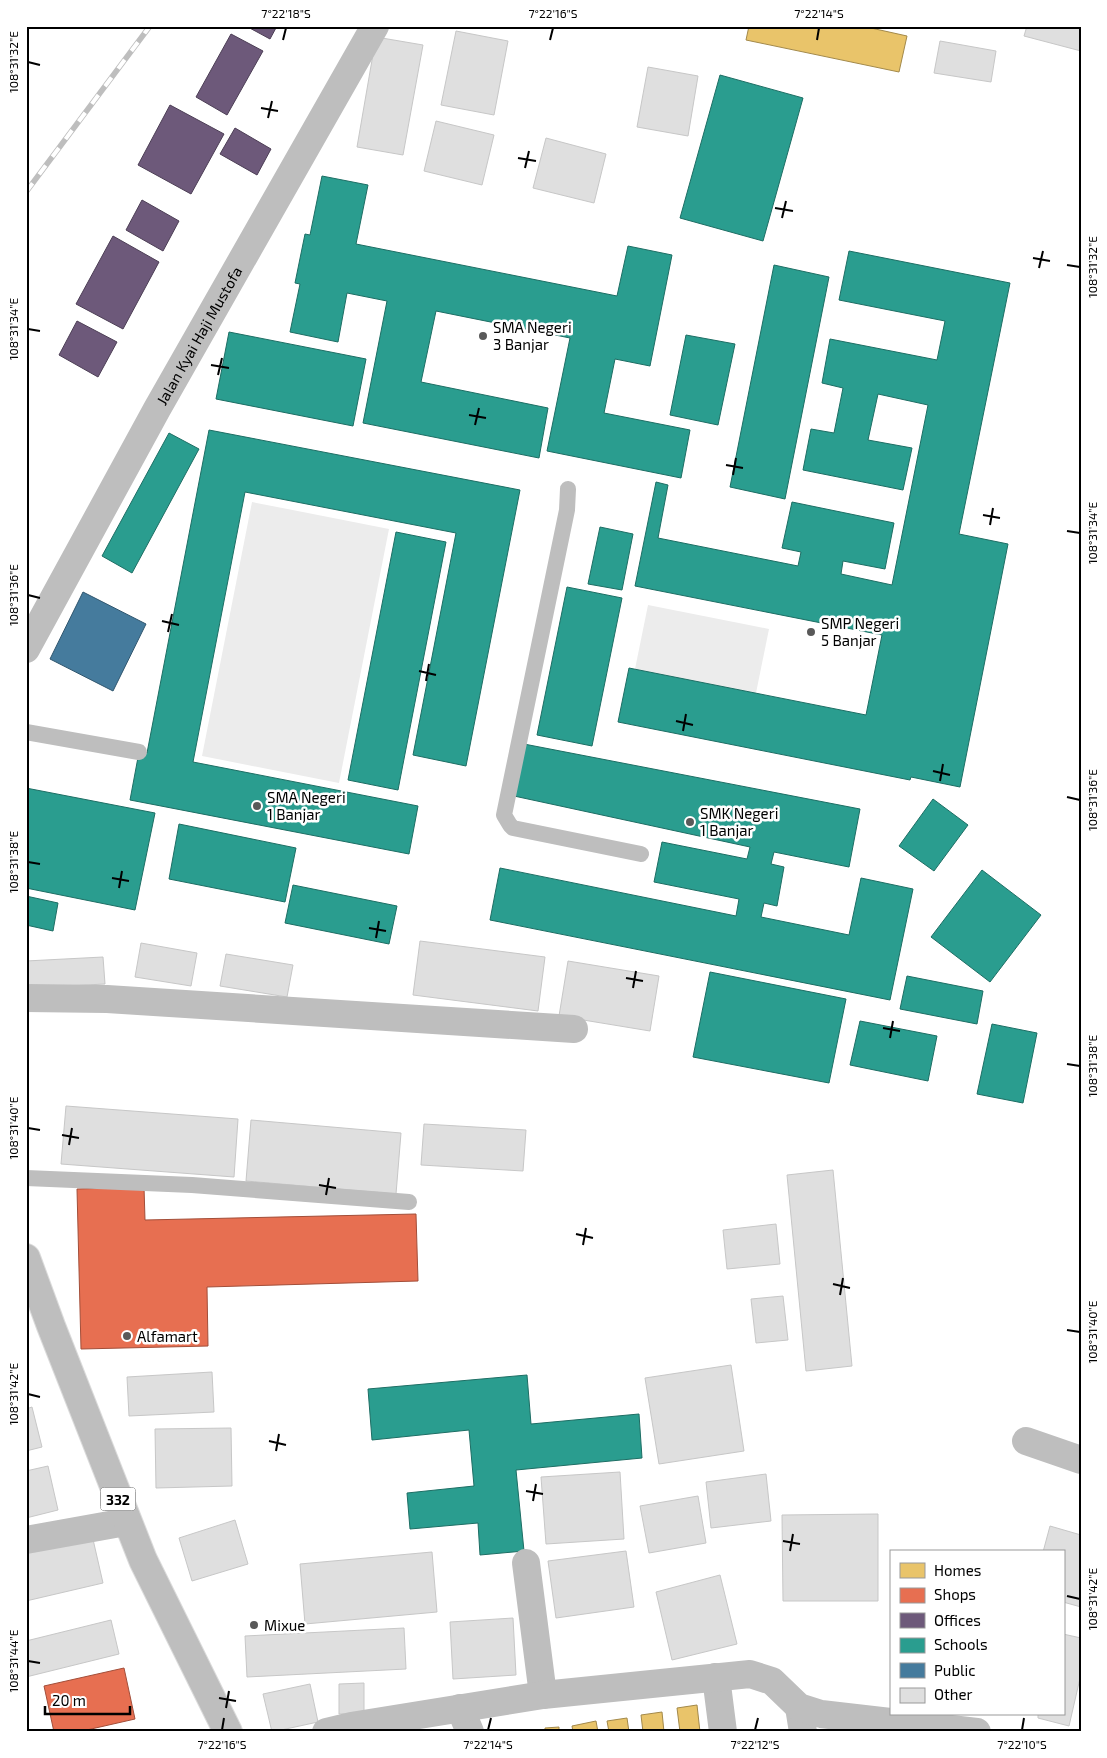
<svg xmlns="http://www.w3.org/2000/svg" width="1107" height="1758" viewBox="0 0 1107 1758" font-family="'Exo 2',sans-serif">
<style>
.green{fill:#ececec}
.homes{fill:#e9c46a;stroke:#a3894a}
.shops{fill:#e76f51;stroke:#a24e39}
.offices{fill:#6d597a;stroke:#4c3e55}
.schools{fill:#2a9d8f;stroke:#1d6e64}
.public{fill:#457b9d;stroke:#30566e}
.building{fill:#dfdfdf;stroke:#c7c7c7}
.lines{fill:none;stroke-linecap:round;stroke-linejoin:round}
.primary-casing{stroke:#dbdbdb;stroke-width:30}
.service{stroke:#bebebe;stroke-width:16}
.minor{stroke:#bebebe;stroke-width:28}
.primary{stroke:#bebebe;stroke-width:28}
.rail-casing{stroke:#bebebe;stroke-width:5.5}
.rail{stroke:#fff;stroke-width:4;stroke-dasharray:11;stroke-linecap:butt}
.ticks{fill:none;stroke:#000;stroke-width:2}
.poi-dot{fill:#595959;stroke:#fff;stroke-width:2}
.labels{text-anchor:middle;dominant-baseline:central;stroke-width:5;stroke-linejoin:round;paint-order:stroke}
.shield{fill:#fff;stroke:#4c4c4c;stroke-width:1}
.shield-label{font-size:14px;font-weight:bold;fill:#000}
.poi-label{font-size:15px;fill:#000;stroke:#fff;text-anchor:start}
.street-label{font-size:15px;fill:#000;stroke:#fff}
.neatline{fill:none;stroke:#000;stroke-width:2}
.ticks-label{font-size:12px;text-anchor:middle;fill:#000}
</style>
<rect width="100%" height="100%" fill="#fff"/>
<g class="green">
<polygon points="252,502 389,529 339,783 202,756"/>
<polygon points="648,605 769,629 756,693 635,669"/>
</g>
<g class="homes">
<polygon points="749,26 862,26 907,36 899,72 746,40"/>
<polygon points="697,1705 700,1732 680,1732 677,1708"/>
<polygon points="662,1712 664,1732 643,1732 641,1715"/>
<polygon points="627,1718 629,1732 609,1732 607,1721"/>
<polygon points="596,1721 598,1732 573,1732 572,1726"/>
<polygon points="559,1727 559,1732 545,1732 545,1728"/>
</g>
<g class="shops">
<polygon points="144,1187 145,1220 416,1214 418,1281 207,1287 208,1346 81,1349 77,1189"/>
<polygon points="124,1668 135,1719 78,1732 54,1732 44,1686"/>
</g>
<g class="offices">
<polygon points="246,26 277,26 270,39"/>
<polygon points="231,34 263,51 227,115 196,97"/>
<polygon points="170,105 224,134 191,194 138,165"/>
<polygon points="235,128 271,149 257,175 220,154"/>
<polygon points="142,200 179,221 163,251 126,230"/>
<polygon points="113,236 159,262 123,329 76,304"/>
<polygon points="77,321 117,342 98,377 59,355"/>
</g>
<g class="schools">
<polygon points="720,75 803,98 763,241 680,218"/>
<polygon points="322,176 368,185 356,244 617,296 628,246 672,255 650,366 615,359 604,413 690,430 681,478 547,451 570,338 436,311 421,382 548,408 539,458 363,423 387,301 347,293 338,342 290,332 300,284 295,283 305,234 310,235"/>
<polygon points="849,251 1010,283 959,534 1008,544 960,787 911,777 910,780 618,722 629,668 866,715 882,635 635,586 656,482 668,485 658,538 798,566 801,552 782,548 792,502 894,523 885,569 843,561 841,574 892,585 928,405 878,394 868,440 912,448 903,490 803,470 811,429 834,433 843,388 822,383 830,339 937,360 945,321 839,300"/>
<polygon points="774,265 829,277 785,499 730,487"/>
<polygon points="229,332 366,359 353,426 216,399"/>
<polygon points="686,335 735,344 718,425 670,415"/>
<polygon points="209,430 520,490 466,766 413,755 456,533 245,492 193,762 418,806 409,854 130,800 139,752 147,753"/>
<polygon points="169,433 199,449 132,573 102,556"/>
<polygon points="600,527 633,534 622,590 588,584"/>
<polygon points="396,532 446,542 398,790 348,780"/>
<polygon points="567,587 622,598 592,746 537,735"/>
<polygon points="524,744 860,809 849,867 774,852 771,864 784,867 777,906 764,903 761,917 849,935 861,878 913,889 890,1000 490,920 500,868 736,916 739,899 654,882 662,842 747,859 750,847 514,796"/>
<polygon points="26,788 155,813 135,910 26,888"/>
<polygon points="933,799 968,825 934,871 899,846"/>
<polygon points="179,824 296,848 285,902 169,879"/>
<polygon points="982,870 1041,915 990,982 931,937"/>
<polygon points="293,885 397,906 389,944 285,923"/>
<polygon points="26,896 58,903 53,931 26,925"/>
<polygon points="710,972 846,999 829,1083 693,1057"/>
<polygon points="907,976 983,991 977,1024 900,1009"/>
<polygon points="860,1021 937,1036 928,1081 850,1065"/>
<polygon points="992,1024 1037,1033 1023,1103 977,1094"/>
<polygon points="527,1375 531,1424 639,1414 642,1458 516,1470 524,1551 480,1555 478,1523 410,1529 407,1493 474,1486 469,1430 372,1440 368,1389"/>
</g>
<polygon class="public" points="83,592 146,624 113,691 50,659"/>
<g class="building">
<polygon points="1027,26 1081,26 1081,51 1024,36"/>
<polygon points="456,31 508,41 494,115 441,105"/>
<polygon points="376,37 423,45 403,155 357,147"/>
<polygon points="940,41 996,51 991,82 934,73"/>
<polygon points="648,67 698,76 688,136 637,127"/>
<polygon points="436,121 494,135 482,185 424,171"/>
<polygon points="546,138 606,154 594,203 533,188"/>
<polygon points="420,941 545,957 538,1011 413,995"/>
<polygon points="141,943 197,953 191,986 135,977"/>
<polygon points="226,954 293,965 287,997 220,986"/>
<polygon points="103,957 105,984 26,988 26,961"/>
<polygon points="568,961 659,976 650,1031 559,1016"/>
<polygon points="66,1106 238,1119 234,1177 61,1164"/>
<polygon points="251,1120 401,1133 396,1194 246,1181"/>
<polygon points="424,1124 526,1130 523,1171 421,1165"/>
<polygon points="833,1170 852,1366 806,1371 787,1175"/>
<polygon points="776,1224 780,1264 727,1269 723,1230"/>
<polygon points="783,1296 788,1340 756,1343 751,1299"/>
<polygon points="731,1365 744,1451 659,1464 645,1378"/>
<polygon points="212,1372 214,1412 129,1416 127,1377"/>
<polygon points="32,1407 42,1447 26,1451 26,1409"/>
<polygon points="231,1428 232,1486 156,1488 155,1429"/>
<polygon points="48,1466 58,1510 26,1518 26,1471"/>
<polygon points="620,1472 624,1539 546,1544 541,1477"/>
<polygon points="766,1474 771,1521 711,1528 706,1482"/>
<polygon points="698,1496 706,1543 649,1553 640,1506"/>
<polygon points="878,1514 878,1601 783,1601 782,1515"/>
<polygon points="235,1520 248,1564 192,1581 179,1538"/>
<polygon points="1050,1526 1081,1535 1081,1607 1063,1602 1063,1552 1043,1552"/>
<polygon points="92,1535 103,1583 26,1601 26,1550"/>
<polygon points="626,1551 634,1607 556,1618 548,1561"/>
<polygon points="432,1552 437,1612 305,1624 300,1564"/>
<polygon points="720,1575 737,1644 672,1660 656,1592"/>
<polygon points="513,1618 516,1675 453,1679 450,1622"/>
<polygon points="111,1620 119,1654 26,1677 26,1641"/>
<polygon points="404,1628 406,1669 247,1677 245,1636"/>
<polygon points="1063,1634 1081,1638 1081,1674 1069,1726 1038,1718 1038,1714 1063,1714"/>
<polygon points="364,1683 364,1714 339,1714 339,1684"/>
<polygon points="310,1684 318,1722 272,1732 263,1694"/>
</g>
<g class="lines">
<g class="primary-casing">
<polyline id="primary" points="26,1258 51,1326 143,1560 228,1732"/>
</g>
<g class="service">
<polyline points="568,489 567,510 504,815 510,825 513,828 641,854"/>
<polyline points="26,732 139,752"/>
<polyline points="26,1178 192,1185 409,1202"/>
</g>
<g class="minor">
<path id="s1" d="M26,649L157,409L375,26"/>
<polyline points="26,998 107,999 574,1029"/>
<polyline points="1026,1441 1081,1460"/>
<polyline points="26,1540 126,1522"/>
<polyline points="526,1563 543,1695"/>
<polyline points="716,1677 723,1732"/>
<polyline points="799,1707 803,1732"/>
<polyline points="460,1708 470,1732"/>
<polyline points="326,1732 351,1726 543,1695 750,1674 772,1681 799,1707 821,1714 977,1732"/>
</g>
<use href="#primary" class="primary"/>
<g class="rail-casing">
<polyline id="rail" points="26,192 150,26"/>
</g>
<use href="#rail" class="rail"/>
</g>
<path class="ticks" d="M283,40L286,28M550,40L553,28M817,40L819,28M28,62L40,65M261,108L278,111M268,118L272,101M518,158L536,161M525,168L529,151M775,208L793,211M782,218L786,201M1033,258L1050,261M1067,265L1080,267M1039,268L1043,251M28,329L40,331M211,365L229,368M218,375L222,358M469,415L486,418M475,425L479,408M726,465L743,468M733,475L736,458M983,515L1000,518M990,525L993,508M1067,531L1080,533M28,595L40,598M162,621L179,625M168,632L172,614M419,671L436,675M426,681L429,664M676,721L693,725M683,731L686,714M933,771L950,775M940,781L943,764M1067,797L1080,800M28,862L40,864M112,878L129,881M119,888L122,871M369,928L386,931M376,938L379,921M626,978L643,981M633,988L636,971M883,1028L900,1031M890,1038L893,1021M1067,1064L1080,1066M28,1128L40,1130M62,1135L79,1138M69,1145L72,1128M319,1185L336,1188M326,1195L329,1178M576,1234L593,1238M583,1245L586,1228M833,1284L850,1288M840,1295L843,1278M1067,1330L1080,1332M28,1394L40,1397M269,1441L286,1445M276,1451L279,1434M526,1491L543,1494M533,1501L536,1484M783,1541L800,1544M790,1551L793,1534M1067,1596L1080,1599M28,1661L40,1663M219,1698L236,1701M226,1708L229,1691M222,1730L224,1718M488,1730L491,1718M755,1730L758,1718M1022,1730L1024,1718"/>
<g class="poi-dot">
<circle cx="483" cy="336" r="5"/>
<circle cx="811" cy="632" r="5"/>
<circle cx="257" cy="806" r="5"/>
<circle cx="690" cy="822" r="5"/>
<circle cx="127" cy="1336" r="5"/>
<circle cx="254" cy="1625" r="5"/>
</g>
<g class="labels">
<rect class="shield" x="100.5" y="1487.5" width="35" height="23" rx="4"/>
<g class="shield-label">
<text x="118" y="1499">332</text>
</g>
<g class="poi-label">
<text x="493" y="327">SMA Negeri<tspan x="493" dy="17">3 Banjar</tspan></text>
<text x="821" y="623">SMP Negeri<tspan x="821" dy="17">5 Banjar</tspan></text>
<text x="267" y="797">SMA Negeri<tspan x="267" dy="17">1 Banjar</tspan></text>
<text x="700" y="813">SMK Negeri<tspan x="700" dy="17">1 Banjar</tspan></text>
<text x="137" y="1336">Alfamart</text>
<text x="264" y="1625">Mixue</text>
</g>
<g class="street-label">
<text stroke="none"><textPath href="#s1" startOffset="358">Jalan Kyai Haji Mustofa</textPath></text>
</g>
</g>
<rect width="1107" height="1758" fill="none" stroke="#ffffff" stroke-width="55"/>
<rect x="890" y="1550" width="175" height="165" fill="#ffffff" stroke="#999999"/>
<rect x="900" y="1563" width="25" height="15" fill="#e9c46a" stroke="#999999"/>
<text x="934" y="1576" font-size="15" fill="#000000">Homes</text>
<rect x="900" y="1588" width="25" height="15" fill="#e76f51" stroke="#999999"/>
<text x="934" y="1600" font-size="15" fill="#000000">Shops</text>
<rect x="900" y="1613" width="25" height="15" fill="#6d597a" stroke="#999999"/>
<text x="934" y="1626" font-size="15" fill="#000000">Offices</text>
<rect x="900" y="1638" width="25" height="15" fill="#2a9d8f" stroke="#999999"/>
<text x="934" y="1650" font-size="15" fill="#000000">Schools</text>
<rect x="900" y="1663" width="25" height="15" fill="#457b9d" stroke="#999999"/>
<text x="934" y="1676" font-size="15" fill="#000000">Public</text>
<rect x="900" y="1688" width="25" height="15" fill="#dfdfdf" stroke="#999999"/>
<text x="934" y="1700" font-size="15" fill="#000000">Other</text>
<path d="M45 1706v8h85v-8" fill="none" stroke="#000000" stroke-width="2.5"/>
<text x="52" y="1706" font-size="15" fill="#000000" stroke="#ffffff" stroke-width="4" paint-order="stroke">20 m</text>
<rect x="28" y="28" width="1052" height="1702" class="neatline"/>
<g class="ticks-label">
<text x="286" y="18">7°22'18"S</text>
<text x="553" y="18">7°22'16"S</text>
<text x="819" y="18">7°22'14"S</text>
<text transform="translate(14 62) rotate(-90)" y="4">108°31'32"E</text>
<text transform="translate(1093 267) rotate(-90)" y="4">108°31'32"E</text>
<text transform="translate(14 329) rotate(-90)" y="4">108°31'34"E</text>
<text transform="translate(1093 533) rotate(-90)" y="4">108°31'34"E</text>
<text transform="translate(14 595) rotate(-90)" y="4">108°31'36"E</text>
<text transform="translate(1093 800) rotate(-90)" y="4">108°31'36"E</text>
<text transform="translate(14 862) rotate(-90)" y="4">108°31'38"E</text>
<text transform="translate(1093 1066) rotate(-90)" y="4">108°31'38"E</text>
<text transform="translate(14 1128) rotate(-90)" y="4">108°31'40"E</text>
<text transform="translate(1093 1332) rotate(-90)" y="4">108°31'40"E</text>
<text transform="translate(14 1394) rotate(-90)" y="4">108°31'42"E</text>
<text transform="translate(1093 1599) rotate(-90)" y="4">108°31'42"E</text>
<text transform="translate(14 1661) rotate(-90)" y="4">108°31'44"E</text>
<text x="222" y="1749">7°22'16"S</text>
<text x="488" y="1749">7°22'14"S</text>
<text x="755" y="1749">7°22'12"S</text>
<text x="1022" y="1749">7°22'10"S</text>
</g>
</svg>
